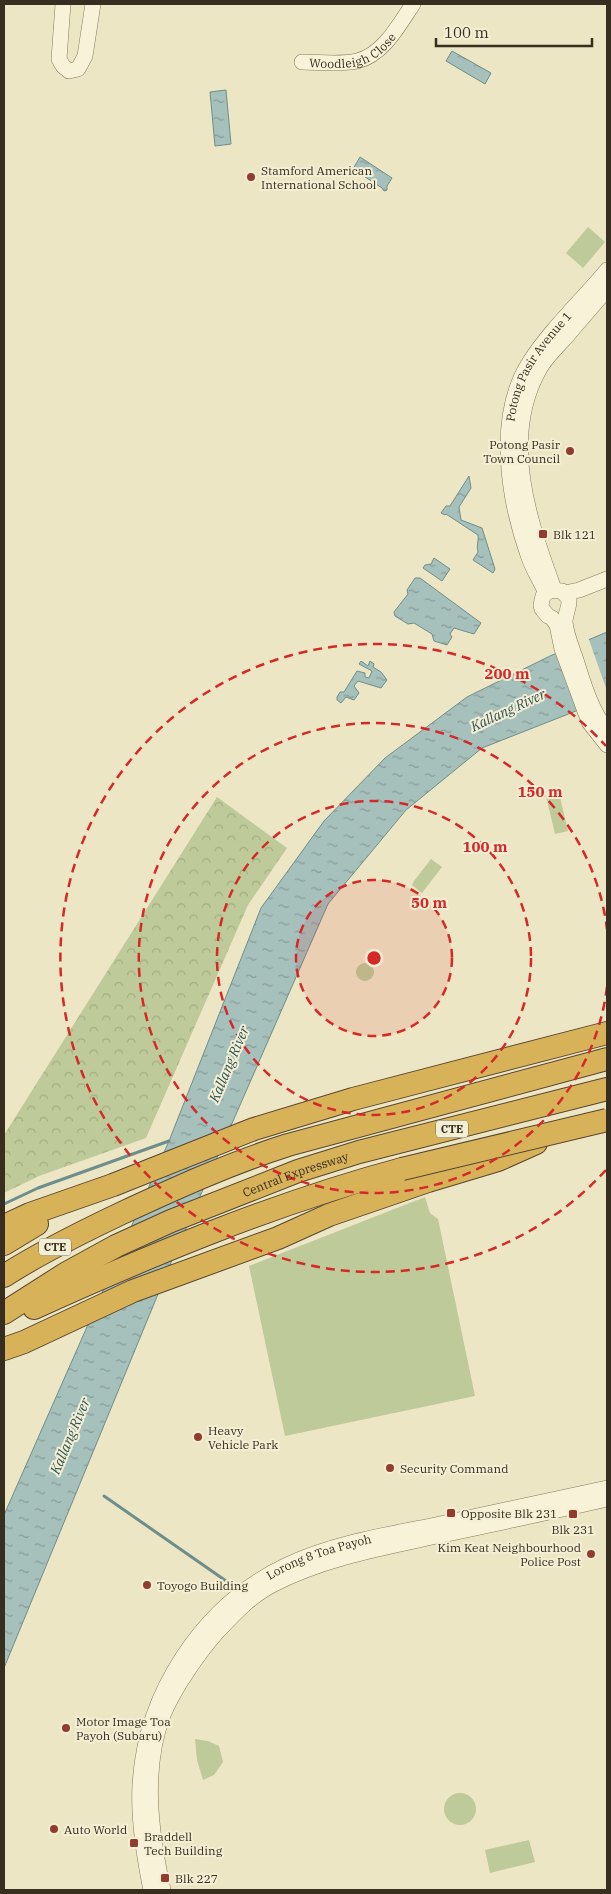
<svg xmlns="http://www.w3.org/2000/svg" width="611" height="1894" viewBox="0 0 611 1894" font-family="'IBM Plex Serif',serif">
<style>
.green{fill:#beca99}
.forest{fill:url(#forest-crowns)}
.water{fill:url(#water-ripples);stroke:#6d8e8a}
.pier{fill:#ede6c5}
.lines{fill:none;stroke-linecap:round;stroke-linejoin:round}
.stream{stroke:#6d8e8a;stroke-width:3}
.minor-casing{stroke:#87795c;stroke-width:16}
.highway-casing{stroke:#554630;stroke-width:24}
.minor{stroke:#f8f3d8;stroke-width:15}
.highway{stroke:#d8b259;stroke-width:22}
.highway-bridge-casing{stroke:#554630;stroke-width:24;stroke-linecap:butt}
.highway-bridge{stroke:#d8b259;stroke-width:22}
.ring{fill:none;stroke:#d62828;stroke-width:2.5;stroke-dasharray:9 6}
.poi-dot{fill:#933c2e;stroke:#f4efd4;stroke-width:2}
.labels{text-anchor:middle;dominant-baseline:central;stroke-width:4;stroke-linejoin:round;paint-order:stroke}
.shield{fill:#f4efd4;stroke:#706855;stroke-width:1}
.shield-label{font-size:11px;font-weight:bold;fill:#372e1f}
.street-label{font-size:12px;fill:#372e1f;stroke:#f4efd4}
.poi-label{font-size:12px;fill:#372e1f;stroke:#f4efd4;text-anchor:start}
.water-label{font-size:14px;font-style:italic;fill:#2f5457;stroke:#f4efd4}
.centre{fill:#d62828;stroke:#f4efd4;stroke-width:2.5}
.ring-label{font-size:15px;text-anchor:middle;font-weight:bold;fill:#d62828;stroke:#f4efd4;stroke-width:4;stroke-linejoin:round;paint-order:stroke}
</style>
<defs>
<pattern id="forest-crowns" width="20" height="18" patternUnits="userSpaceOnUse" patternTransform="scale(1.25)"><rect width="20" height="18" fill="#beca99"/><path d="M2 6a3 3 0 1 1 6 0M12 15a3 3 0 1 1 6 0" fill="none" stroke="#a4ae83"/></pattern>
<pattern id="water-ripples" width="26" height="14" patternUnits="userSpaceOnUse" patternTransform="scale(1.25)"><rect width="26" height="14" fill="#a6c0bc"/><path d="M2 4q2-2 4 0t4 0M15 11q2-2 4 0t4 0" fill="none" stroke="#889c98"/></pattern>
</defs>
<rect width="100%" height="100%" fill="#ede6c5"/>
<g class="green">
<polygon points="588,227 605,242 583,268 566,253"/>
<polygon points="559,793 568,831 555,834 546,796"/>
<polygon points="431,859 442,867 422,893 412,885 414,881"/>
<circle cx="365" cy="972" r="9"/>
<polygon points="425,1197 430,1213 438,1219 475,1396 285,1436 249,1266"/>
<polygon points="195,1739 208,1741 219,1746 223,1762 214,1775 203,1780 197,1760"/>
<circle cx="460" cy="1809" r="16"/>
<polygon points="529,1840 535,1862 490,1873 485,1850"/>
</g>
<polygon class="forest" points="217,797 287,848 248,905 146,1138 39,1176 4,1193 4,1135"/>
<g class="water">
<polygon points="452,51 491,73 485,84 446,61"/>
<polygon points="226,90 231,144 215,146 210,92"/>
<polygon points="360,157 392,178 387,186 387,190 384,191 382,188 353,169"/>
<path d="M469,476L471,488L459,507L461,520L482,528L495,569L493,573L473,560L478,552C476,545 479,541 478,535L446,514L445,515L441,513L446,506H450Z"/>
<polygon points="434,558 450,569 442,581 423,568 425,565 431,564"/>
<polygon points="415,578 420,578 481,623 474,634 454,628 450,634 452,637 447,645 434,641 432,634 414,623 408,624 395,616 394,612 408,594 407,590"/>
<polygon points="607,632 607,695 576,711 482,748 406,810 328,904 170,1265 4,1668 4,1515 169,1141 261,908 324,821 385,758 467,697 550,656"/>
<polygon points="361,661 368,666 370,661 374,664 373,667 381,672 387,680 381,688 358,681 354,686 359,693 354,700 346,697 341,703 337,700 337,697 340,692 344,692 357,671 365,673 365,677 369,678 372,671 359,664"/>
</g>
<polygon class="pier" points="588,637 607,691 607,698 579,713 556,651"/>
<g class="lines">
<g class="stream">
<polyline points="4,1204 38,1188 169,1141"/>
<polyline points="104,1496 229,1583"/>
</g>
<g class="minor-casing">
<g id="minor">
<polyline points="63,4 59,59 63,66 69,71 78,69 85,56 93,4"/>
<path id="s1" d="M302,62C319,62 340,65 357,61C383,55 399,25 413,4"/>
<path d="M554,589C529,520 500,438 540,368C547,356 558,346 567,336C580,320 594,305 607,289"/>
<path id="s2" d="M546,593C540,580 532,568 528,555C508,498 495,417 529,363C549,331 583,299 607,270"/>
<polyline points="565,593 579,590 607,579"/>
<path d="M607,731C591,710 584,685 576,660C572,648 566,634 565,622C565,614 570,607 569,599L562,591L550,590L543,596L541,605L542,609L548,616L552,618L557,625L562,649L589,722L607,745"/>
<path id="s3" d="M151,1890C144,1856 138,1820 140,1785C145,1694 202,1606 285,1566C328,1545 379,1536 426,1527C487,1514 547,1501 607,1488"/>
<path d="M163,1890C151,1834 142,1770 163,1715C174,1688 200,1651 219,1630C236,1612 252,1595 274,1584C325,1558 382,1548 437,1536C494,1524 551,1512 607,1499"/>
</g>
</g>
<g class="highway-casing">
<g id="highway">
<polyline points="4,1226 30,1214 113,1185 254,1129 353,1099 607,1033"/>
<polyline points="4,1244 37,1224"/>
<path d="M4,1276C41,1252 82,1232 122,1213C176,1188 231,1163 288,1145L607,1059"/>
<path d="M34,1308C153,1254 275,1203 402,1169"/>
<path id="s4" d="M4,1313L65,1274L116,1246L171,1221L298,1171L359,1152L607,1089"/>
<polyline points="4,1349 24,1342 133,1291 278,1238 329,1215 428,1181 498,1160 536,1143"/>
</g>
</g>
<use href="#minor" class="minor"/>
<use href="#highway" class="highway"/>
<g class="highway-bridge-casing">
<polyline id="highway-bridge" points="402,1169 607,1120"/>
</g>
<use href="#highway-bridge" class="highway-bridge"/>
</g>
<circle cx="374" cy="958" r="78" fill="#d62828" fill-opacity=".12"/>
<g class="ring">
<circle cx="374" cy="958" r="78"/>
<circle cx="374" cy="958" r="157"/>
<path d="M607 987A235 235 0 1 1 607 929"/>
<path d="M606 1170A314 314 0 1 1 606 746"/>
</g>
<g class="poi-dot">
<circle cx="251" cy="177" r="5"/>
<circle cx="570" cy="451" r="5"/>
<rect x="538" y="529" width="10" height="10" rx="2.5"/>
<circle cx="198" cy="1437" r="5"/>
<circle cx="390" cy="1468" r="5"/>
<rect x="446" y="1508" width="10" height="10" rx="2.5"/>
<rect x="568" y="1509" width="10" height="10" rx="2.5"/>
<circle cx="591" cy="1554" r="5"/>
<circle cx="147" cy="1585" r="5"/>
<circle cx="66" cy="1728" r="5"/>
<circle cx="54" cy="1829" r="5"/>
<rect x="129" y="1838" width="10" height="10" rx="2.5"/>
<rect x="160" y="1873" width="10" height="10" rx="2.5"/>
</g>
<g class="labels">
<g class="shield">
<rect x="436" y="1120.5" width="32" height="17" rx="4"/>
<rect x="39" y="1238.5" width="32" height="17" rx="4"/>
</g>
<g class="shield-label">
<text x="452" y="1129">CTE</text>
<text x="55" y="1247">CTE</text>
</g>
<g class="street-label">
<text stroke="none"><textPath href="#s1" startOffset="54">Woodleigh Close</textPath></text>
<text stroke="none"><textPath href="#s2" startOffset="241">Potong Pasir Avenue 1</textPath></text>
<text stroke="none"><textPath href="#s4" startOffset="324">Central Expressway</textPath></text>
<text stroke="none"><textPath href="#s3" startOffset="416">Lorong 8 Toa Payoh</textPath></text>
</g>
<g class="poi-label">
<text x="261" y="170">Stamford American<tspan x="261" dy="14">International School</tspan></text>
<text x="560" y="444" text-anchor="end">Potong Pasir<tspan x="560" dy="14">Town Council</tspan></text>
<text x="553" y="534">Blk 121</text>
<text x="208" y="1430">Heavy<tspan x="208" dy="14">Vehicle Park</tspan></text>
<text x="400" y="1468">Security Command</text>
<text x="461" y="1513">Opposite Blk 231</text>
<text x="573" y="1529" text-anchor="middle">Blk 231</text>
<text x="581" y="1547" text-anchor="end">Kim Keat Neighbourhood<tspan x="581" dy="14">Police Post</tspan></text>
<text x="157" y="1585">Toyogo Building</text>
<text x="76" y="1721">Motor Image Toa<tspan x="76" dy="14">Payoh (Subaru)</tspan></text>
<text x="64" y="1829">Auto World</text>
<text x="144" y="1836">Braddell<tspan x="144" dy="14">Tech Building</tspan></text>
<text x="175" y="1878">Blk 227</text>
</g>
<g class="water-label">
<text transform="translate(508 710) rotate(-25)">Kallang River</text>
<text transform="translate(229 1064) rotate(-67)">Kallang River</text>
<text transform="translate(70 1436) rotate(-67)">Kallang River</text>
</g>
</g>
<circle cx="374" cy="958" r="8" class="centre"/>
<g class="ring-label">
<text x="507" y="679">200 m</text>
<text x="540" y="797">150 m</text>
<text x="485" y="852">100 m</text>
<text x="429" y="908">50 m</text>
</g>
<rect width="611" height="1894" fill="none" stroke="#372e1f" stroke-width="10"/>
<path d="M436 38v8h156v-8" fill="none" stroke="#372e1f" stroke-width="2.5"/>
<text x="444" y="38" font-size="15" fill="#372e1f" stroke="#f4efd4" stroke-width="4" paint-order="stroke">100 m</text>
</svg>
